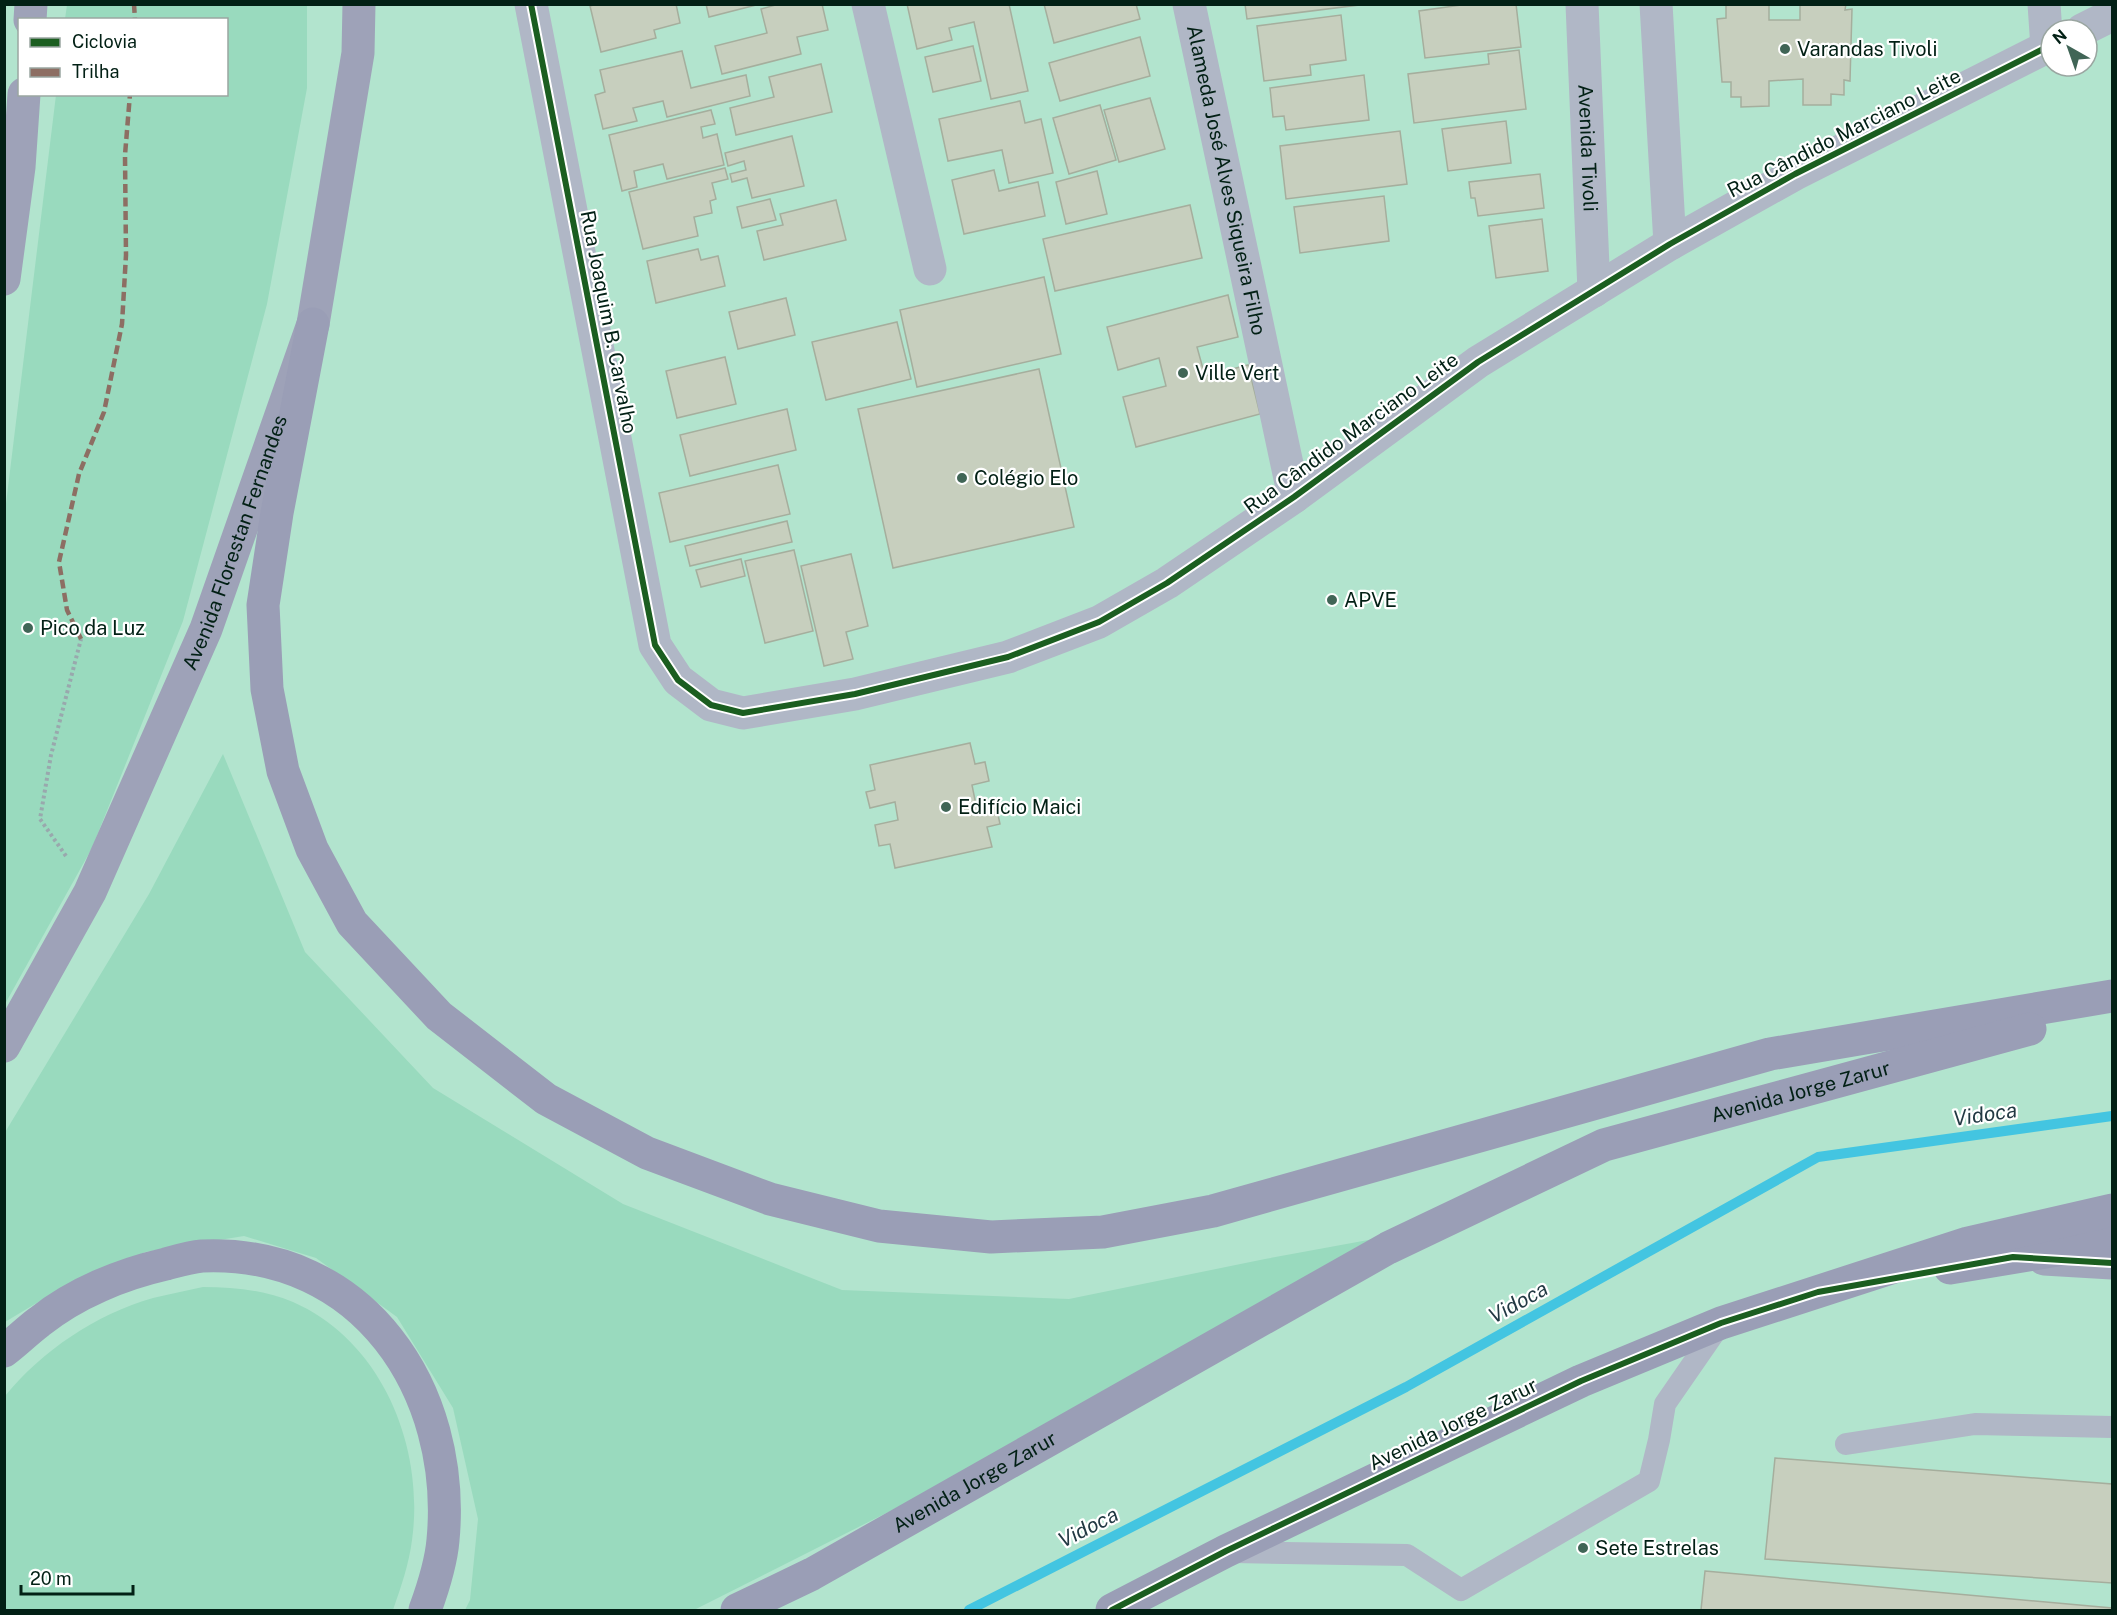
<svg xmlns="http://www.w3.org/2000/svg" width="2117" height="1615" viewBox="0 0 2117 1615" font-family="'Public Sans',sans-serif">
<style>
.green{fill:#99dabe}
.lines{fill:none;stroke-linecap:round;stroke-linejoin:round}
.stream{stroke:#43c5e1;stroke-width:10}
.building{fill:#c7cfbe;stroke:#a5ae9d;stroke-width:1.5}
.path{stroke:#99a8ad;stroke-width:4;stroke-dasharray:3 3;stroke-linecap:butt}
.service{stroke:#b0b7c6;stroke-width:22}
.minor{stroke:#b0b7c6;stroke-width:33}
.primary{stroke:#a1a6bb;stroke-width:33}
.trunk{stroke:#9ea2b8;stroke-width:33}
.motorway{stroke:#9a9eb6;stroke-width:33}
.quiet{stroke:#8d6e63;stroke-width:4.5;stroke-dasharray:9 4.5;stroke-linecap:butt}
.cycleway-casing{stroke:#fff;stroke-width:10}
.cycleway{stroke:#1b5e20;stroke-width:6}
.poi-dot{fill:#406556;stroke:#fff;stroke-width:2}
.labels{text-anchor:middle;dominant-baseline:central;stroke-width:4.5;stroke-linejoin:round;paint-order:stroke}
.poi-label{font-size:20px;fill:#022015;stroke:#fff;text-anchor:start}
.street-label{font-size:20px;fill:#022015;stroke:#fff}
.water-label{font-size:21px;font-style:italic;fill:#223943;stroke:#fff}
</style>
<rect width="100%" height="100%" fill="#b2e4ce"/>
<g class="green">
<polygon points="67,5 307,5 307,88 267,304 183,621 92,848 5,1004 4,520 56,95 226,94 226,20 65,19"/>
<polygon points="223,754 305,952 433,1088 623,1204 842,1290 1069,1299 1265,1259 1390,1236 916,1498 694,1610 465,1610 470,1600 478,1519 453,1408 397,1317 316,1258 244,1236 145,1252 50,1295 5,1322 4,1134 149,894"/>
<path d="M203,1287C234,1287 264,1290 293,1302C382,1341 425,1447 412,1540C409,1564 401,1587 393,1610H5V1396C42,1351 96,1314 153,1298C169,1294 186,1291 203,1287Z"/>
</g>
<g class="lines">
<polyline class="stream" points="969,1610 1406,1387 1818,1157 2112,1116"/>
</g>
<g class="building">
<polygon points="597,4 676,4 680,23 654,30 656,38 601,52 590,6"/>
<polygon points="706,4 760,4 709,17"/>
<polygon points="779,4 822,4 828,30 797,37 801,54 722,74 715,46 767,33 761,9"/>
<polygon points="907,4 1009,4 1028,91 991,99 974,22 949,28 952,40 917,49"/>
<polygon points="1044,4 1136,4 1140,19 1054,43"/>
<polygon points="1245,4 1359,4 1359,5 1247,19"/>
<polygon points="1468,4 1516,4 1521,47 1425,58 1419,11"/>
<polygon points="1726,4 1769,4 1769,20 1800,20 1800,4 1846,4 1845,10 1852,9 1850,81 1844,80 1844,95 1831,94 1831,105 1803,105 1803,79 1769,81 1769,106 1741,107 1741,97 1731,97 1731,82 1722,82 1717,19 1726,18"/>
<polygon points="1341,15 1346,60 1310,65 1311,75 1264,81 1257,26"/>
<polygon points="1140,37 1150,76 1060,101 1049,63"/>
<polygon points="973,46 981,81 933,92 925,57"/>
<polygon points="1519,50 1526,109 1414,123 1408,74 1489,64 1488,54"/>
<polygon points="682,51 691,88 746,75 750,96 667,117 663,101 633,108 637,121 603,129 595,95 605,92 600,70"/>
<polygon points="821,64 832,112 736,135 730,108 774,97 769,77"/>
<polygon points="1364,75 1369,120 1286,130 1284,116 1273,117 1270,88"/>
<polygon points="1150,98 1165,149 1119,162 1104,110"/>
<polygon points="1020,101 1025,123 1041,119 1053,173 1009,183 1002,150 948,161 939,119"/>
<polygon points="1100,105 1116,160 1069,174 1053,118"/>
<polygon points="711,110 715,124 701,127 703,138 717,134 724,165 667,179 663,164 634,171 637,187 622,191 609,135"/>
<polygon points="1506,121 1511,163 1448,171 1442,129"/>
<polygon points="1400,131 1407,184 1286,199 1280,146"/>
<polygon points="792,136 804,186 752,198 747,178 732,182 730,174 746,170 744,161 728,166 725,153"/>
<polygon points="725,168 728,179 712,183 716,199 710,201 712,213 694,217 698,236 643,249 629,192"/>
<polygon points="994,170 999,191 1038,182 1045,216 964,234 952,180"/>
<polygon points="1097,171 1107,214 1066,224 1056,182"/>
<polygon points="1540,174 1544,208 1478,216 1475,198 1471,198 1469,182"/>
<polygon points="1384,196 1389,241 1300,253 1294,207"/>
<polygon points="770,199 776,220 742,228 737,207"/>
<polygon points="836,200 846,240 764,260 757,231 783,225 780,214"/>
<polygon points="1190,205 1202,258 1055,291 1043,239"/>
<polygon points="1542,219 1548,271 1496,278 1489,226"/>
<polygon points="698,249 701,260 718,256 725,286 656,303 647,261"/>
<polygon points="1044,277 1061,354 917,387 900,310"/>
<polygon points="1228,295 1238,337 1197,347 1205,376 1248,365 1260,414 1136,447 1123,397 1166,386 1159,358 1118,370 1107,327"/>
<polygon points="786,298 795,335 738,349 729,312"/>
<polygon points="897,322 911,379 826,400 812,342"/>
<polygon points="725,357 736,404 677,418 666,371"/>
<polygon points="1039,369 1074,527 893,568 858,409"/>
<polygon points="787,409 796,450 690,476 680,435"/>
<polygon points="778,465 790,514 670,542 659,493"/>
<polygon points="787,521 792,542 690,566 685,546"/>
<polygon points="794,550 813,631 765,643 745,561"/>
<polygon points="851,554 868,626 846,632 853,659 824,666 801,566"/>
<polygon points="741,559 745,576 701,587 696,570"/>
<polygon points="970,743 975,764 985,762 989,781 972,785 976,805 995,801 1000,824 987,827 992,847 895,868 890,844 879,846 875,825 898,820 895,802 870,808 866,792 875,790 870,765"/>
<polygon points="1775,1458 2112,1484 2112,1583 1765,1559"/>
<polygon points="1705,1571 2112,1608 2112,1610 1701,1610"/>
</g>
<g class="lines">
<polyline class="path" points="66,856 40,819 51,755 81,639"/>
<g class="service">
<polyline points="1846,1444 1975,1424 2112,1427"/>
<polyline points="1233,1552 1407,1555 1461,1590 1649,1481 1659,1440 1665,1404 1721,1323"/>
</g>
<g class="minor">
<polyline points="531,4 655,645 678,680 711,705 743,713 855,694 1008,657 1099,622 1167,583 1294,497 1478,362 1670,244 1795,174 2051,45"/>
<polyline points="868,4 930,269"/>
<path id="s1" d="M1189,4L1294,497"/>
<path id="s2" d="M1582,4L1594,291"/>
<polyline points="1656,4 1670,244"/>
<polyline points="2044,4 2047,48"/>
<polyline points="2082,30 2112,15"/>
</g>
<polyline class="primary" points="2044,1259 2112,1263"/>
<g class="trunk">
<polyline points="30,20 31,4"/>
<polyline points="4,279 19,167 24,94"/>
<path id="s3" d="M4,1046L90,892L206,629L313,324L358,53L359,4"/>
</g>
<g class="motorway">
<polyline points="313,324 277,513 263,605 267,689 283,771 312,849 352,923 439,1016 546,1099 647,1153 770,1199 879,1226 991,1237 1103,1232 1213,1211 1770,1054 2112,996"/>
<polyline points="1950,1268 2112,1241"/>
<path d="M4,1351C16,1342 27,1331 39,1322C75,1293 122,1274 166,1264C177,1261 190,1257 202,1256C363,1249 457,1390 443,1540C441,1564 433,1588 425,1610"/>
<path id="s4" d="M737,1610L812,1574L1388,1248L1604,1145L2030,1029"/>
<polyline points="1112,1610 1226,1551 1581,1381 1721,1323 1968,1243 2112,1210"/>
</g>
<g class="quiet">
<polyline points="134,4 135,20"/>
<polyline points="81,639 67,610 59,562 79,474 104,412 122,324 126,255 125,155 130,94"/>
</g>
<g class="cycleway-casing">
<g id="cycleway">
<polyline points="531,4 655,645 678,680 711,705 743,713 855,694 1008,657 1099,622 1167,583 1294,497 1478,362 1670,244 1795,174 2051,45"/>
<polyline points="1112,1610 1226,1551 1581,1381 1721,1323 1818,1292 2013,1257 2112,1263"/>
</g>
</g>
<use href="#cycleway" class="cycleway"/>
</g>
<g class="poi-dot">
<circle cx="1785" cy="49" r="6"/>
<circle cx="1183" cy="373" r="6"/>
<circle cx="962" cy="478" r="6"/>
<circle cx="1332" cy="600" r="6"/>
<circle cx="28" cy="628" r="6"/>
<circle cx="946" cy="807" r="6"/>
<circle cx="1583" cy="1548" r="6"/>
</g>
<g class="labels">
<g class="poi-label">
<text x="1797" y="49">Varandas Tivoli</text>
<text x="1195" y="373">Ville Vert</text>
<text x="974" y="478">Colégio Elo</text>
<text x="1344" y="600">APVE</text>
<text x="40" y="628">Pico da Luz</text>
<text x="958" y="807">Edifício Maici</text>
<text x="1595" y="1548">Sete Estrelas</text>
</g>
<g class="street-label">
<text transform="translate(1844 133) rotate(-27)">Rua Cândido Marciano Leite</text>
<text stroke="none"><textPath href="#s2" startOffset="144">Avenida Tivoli</textPath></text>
<text stroke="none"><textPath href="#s1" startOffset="180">Alameda José Alves Siqueira Filho</textPath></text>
<text transform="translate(609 322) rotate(79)">Rua Joaquim B. Carvalho</text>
<text transform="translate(1351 433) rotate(-36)">Rua Cândido Marciano Leite</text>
<text stroke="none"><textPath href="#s3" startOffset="555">Avenida Florestan Fernandes</textPath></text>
<text stroke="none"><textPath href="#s4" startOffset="1188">Avenida Jorge Zarur</textPath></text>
<text transform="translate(1453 1424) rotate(-26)">Avenida Jorge Zarur</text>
<text stroke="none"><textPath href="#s4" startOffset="270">Avenida Jorge Zarur</textPath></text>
</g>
<g class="water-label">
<text transform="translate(1985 1114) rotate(-8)">Vidoca</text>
<text transform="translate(1518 1302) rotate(-29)">Vidoca</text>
<text transform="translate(1088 1527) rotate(-27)">Vidoca</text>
</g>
</g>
<rect width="2117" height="1615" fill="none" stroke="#022015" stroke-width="12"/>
<rect x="18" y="18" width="210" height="78" fill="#ffffff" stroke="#9aa6a1" stroke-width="1.5"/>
<rect x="30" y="38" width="30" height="9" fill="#1b5e20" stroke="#9aa6a1" stroke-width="1.5"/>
<text x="72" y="48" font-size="18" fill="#022015">Ciclovia</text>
<rect x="30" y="68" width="30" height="9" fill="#8d6e63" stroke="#9aa6a1" stroke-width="1.5"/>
<text x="72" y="78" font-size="18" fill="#022015">Trilha</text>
<g transform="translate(2069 48) rotate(320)"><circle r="28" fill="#ffffff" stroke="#9aa6a1" stroke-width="1.5"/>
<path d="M0-4.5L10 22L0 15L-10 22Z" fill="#406556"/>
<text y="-9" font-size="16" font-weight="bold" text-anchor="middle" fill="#022015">N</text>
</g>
<path d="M21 1585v9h112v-9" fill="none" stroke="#022015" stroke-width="3"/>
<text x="30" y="1585" font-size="18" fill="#022015" stroke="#ffffff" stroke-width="4.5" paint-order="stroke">20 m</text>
</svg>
